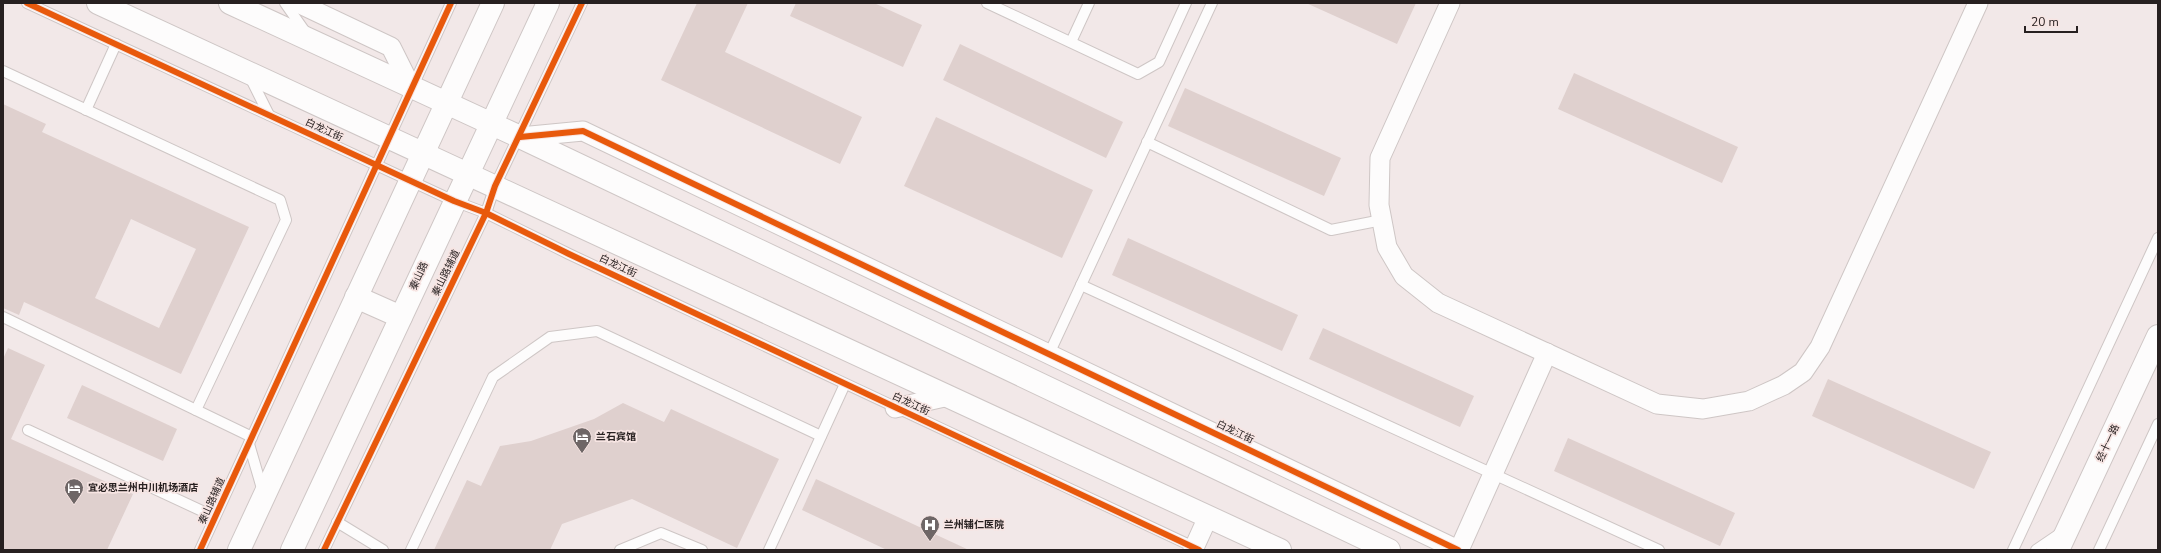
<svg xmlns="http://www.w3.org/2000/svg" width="2161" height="553" viewBox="0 0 2161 553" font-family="'Nunito Sans','Noto Sans SC',sans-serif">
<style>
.building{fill:#dfd0ce;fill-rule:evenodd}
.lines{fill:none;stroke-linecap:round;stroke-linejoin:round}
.service-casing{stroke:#cec6c5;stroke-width:12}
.minor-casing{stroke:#cec6c5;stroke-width:21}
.tertiary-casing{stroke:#cec6c5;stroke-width:24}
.secondary-casing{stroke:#cec6c5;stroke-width:24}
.service{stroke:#fdfcfc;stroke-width:10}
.minor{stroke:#fdfcfc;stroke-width:19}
.tertiary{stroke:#fdfcfc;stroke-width:22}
.secondary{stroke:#fdfcfc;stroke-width:22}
.cycleway-casing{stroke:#f7e5e3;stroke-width:8}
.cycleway{stroke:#e8590c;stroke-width:6}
.labels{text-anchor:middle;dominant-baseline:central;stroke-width:3.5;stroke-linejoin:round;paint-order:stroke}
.street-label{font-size:10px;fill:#272020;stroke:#f7e5e3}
.poi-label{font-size:10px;font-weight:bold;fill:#272020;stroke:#f7e5e3;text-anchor:start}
</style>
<rect width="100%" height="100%" fill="#f2e8e8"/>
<g class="building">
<polygon points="697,3 748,3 725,52 862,117 840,164 661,80"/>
<polygon points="796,3 874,3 922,25 903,67 790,16"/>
<polygon points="1306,3 1416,3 1397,44"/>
<polygon points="960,44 1123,122 1106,158 943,80"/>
<polygon points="1574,73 1738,147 1722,183 1558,109"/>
<polygon points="1185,88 1341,158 1324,196 1168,126"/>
<path d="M3,104L46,124L42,132L249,227L181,374L24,302L19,315L3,308ZM131,219L196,249L159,328L95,298Z"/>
<polygon points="936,117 1093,190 1062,258 904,186"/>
<polygon points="1128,238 1298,315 1282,351 1112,275"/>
<polygon points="1323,328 1474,396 1460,427 1309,359"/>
<polygon points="8,348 45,365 11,439 133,494 107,550 3,550 3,359"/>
<polygon points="1828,379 1991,452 1974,489 1812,416"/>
<polygon points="82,385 177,429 163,461 67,418"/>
<polygon points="623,403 664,422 671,409 779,459 737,548 632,499 562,524 550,550 434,550 467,480 481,486 500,446 531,441 594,419"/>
<polygon points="1568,438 1735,513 1720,546 1554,471"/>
<polygon points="816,479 969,550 887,550 802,510"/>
</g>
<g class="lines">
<g class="service-casing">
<g id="service">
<polyline points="27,3 454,201 486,213 569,254 1198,549"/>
<polyline points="285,3 306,33"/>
<polyline points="987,3 1138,74 1159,62 1186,3"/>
<polyline points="1071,42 1089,3"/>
<polyline points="3,71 280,200 286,220 196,410"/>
<polyline points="250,77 269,115"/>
<polyline points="86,110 116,44"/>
<polyline points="1147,142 1331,230 1382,220"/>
<polyline points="1081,285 1659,550"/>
<polyline points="3,317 252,437"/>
<polyline points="1049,354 1212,3"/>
<polyline points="28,430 215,517"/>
<polyline points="249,444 263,492"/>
<polyline points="337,522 383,550"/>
<polyline points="200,550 451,3"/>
<polyline points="324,550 486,213 495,186 582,3"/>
<polyline points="411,550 493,377 550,337 597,331 821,436"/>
<polyline points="620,550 661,533 702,550"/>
<polyline points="769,550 845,384"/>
<polyline points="2013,550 2158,238"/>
<polyline points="2036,550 2061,533"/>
<polyline points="2099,550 2158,424"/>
</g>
</g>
<g class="minor-casing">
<g id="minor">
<polyline points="298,3 391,47 411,87"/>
<polyline points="1450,3 1380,158 1379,205 1387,247 1404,276 1438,303 1657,404 1703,409 1749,401 1784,385 1803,372 1820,347 1978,3"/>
<polyline points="520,137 583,131 1458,550"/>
<polyline points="895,408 949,396"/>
<polyline points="1193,550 1208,517"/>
<polyline points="1459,550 1547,353"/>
</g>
</g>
<g class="tertiary-casing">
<g id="tertiary">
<polyline points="356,297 401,317"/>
<polyline points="239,550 493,3"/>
<polyline points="292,550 548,3"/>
<polyline points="2058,550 2158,336"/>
</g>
</g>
<g class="secondary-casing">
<g id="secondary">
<polyline points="98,3 1280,550"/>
<polyline points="230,3 520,137 1389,550"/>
</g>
</g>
<use href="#service" class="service"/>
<use href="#minor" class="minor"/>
<use href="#tertiary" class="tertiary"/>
<use href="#secondary" class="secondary"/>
<g class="cycleway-casing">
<g id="cycleway">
<polyline points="27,3 454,201 486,213 569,254 1199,550"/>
<polyline points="520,137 583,131 1458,550"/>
<polyline points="200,550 451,3"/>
<polyline points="324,550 486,213 495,186 582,3"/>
</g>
</g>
<use href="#cycleway" class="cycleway"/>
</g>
<defs>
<g id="hotel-pin" transform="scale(1)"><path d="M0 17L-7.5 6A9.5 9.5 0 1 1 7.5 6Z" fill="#6e6666" stroke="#f7e5e3"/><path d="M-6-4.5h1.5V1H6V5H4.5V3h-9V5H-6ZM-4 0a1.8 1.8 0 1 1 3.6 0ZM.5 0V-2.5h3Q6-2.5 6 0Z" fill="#fff"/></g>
<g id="hospital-pin" transform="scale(1)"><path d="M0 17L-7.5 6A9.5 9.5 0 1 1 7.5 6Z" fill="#6e6666" stroke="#f7e5e3"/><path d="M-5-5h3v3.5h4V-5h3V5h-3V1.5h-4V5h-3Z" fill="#fff"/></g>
</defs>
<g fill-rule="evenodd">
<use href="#hotel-pin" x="582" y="437"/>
<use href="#hotel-pin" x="74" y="488"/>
<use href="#hospital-pin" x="930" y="525"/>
</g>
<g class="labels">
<g class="street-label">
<text transform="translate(324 130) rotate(25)">白龙江街</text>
<text transform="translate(618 266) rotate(25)">白龙江街</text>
<text transform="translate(446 273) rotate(-64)">秦山路辅道</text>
<text transform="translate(419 276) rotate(-65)">秦山路</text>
<text transform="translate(911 404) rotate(25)">白龙江街</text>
<text transform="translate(1235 432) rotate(26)">白龙江街</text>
<text transform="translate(2108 443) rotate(-65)">经十一路</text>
<text transform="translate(212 501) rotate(-66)">秦山路辅道</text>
</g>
<g class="poi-label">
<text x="596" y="437">兰石宾馆</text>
<text x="88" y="488">宜必思兰州中川机场酒店</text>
<text x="944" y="525">兰州辅仁医院</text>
</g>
</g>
<rect width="2161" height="553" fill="none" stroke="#272020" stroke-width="8"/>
<path d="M2025 26v6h52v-6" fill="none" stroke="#272020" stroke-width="2"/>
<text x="2031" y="26" font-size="12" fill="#272020" stroke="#f7e5e3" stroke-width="3" paint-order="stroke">20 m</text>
</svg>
